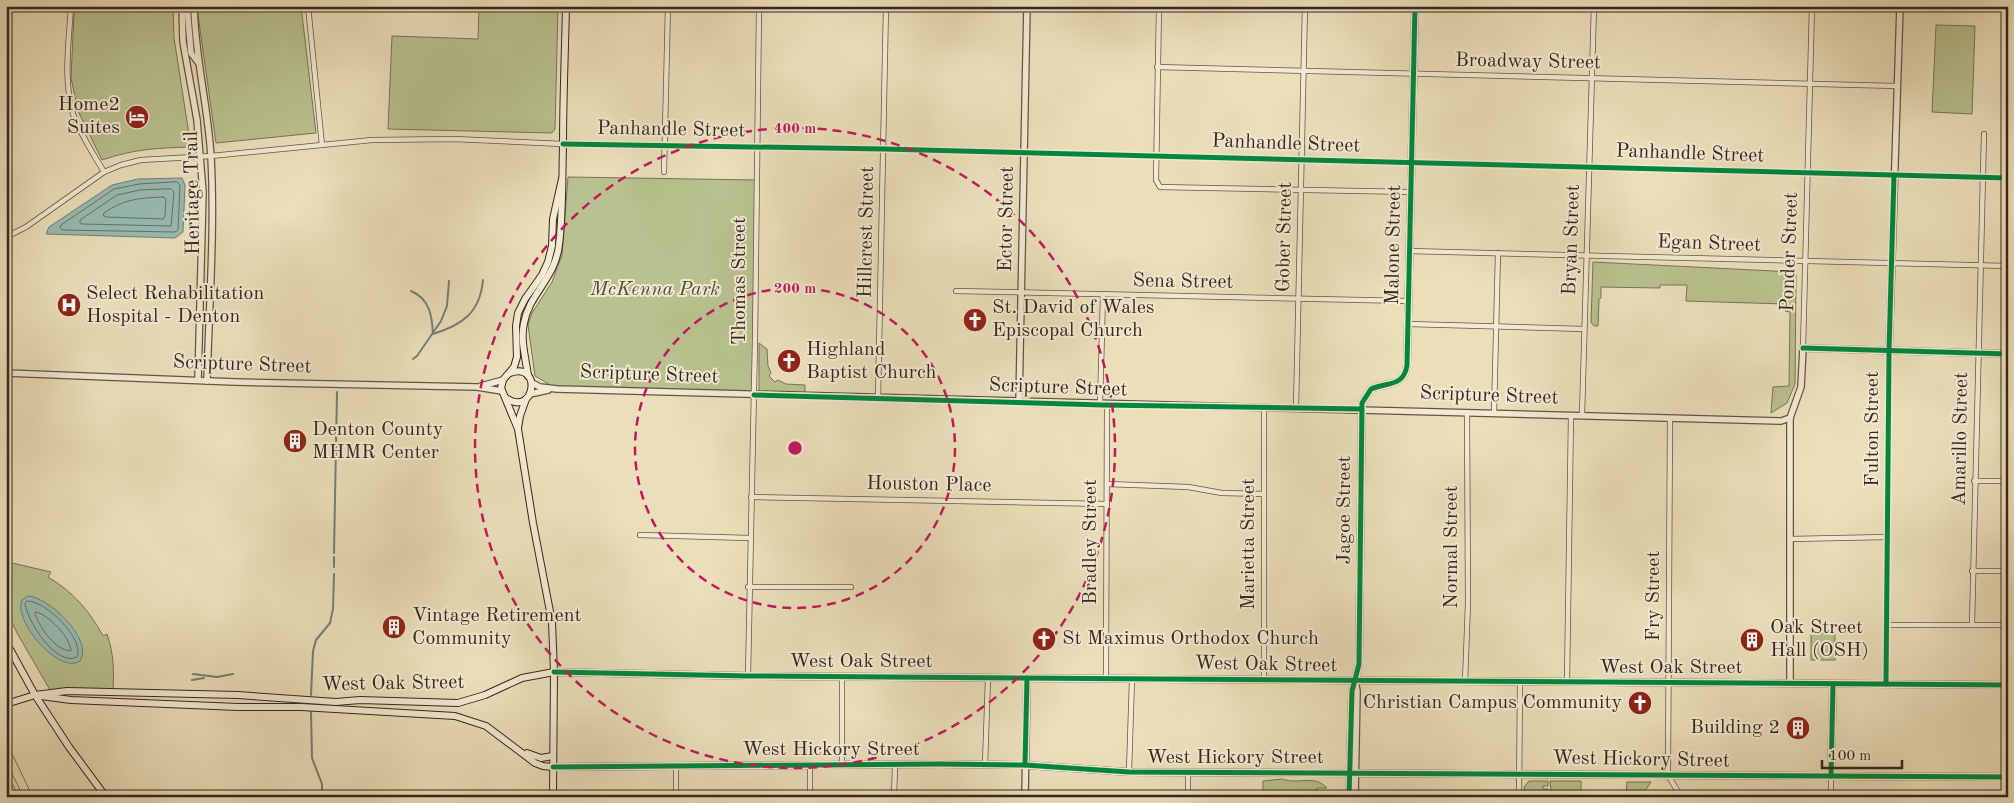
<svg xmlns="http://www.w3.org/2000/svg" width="2014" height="803" viewBox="0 0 2014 803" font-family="'Old Standard TT',serif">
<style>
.green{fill:#b8c18f;stroke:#767457}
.water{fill:#98bcb3;stroke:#708078}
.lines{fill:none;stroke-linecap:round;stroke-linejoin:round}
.shore{stroke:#667169;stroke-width:1}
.stream{stroke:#708078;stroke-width:2}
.minor-casing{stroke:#625446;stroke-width:6}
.tertiary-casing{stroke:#625446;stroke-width:8}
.secondary-casing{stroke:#35261f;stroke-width:8}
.motorway-casing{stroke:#35261f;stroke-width:9}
.minor{stroke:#f2ead2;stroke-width:4.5}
.tertiary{stroke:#f2ead2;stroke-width:5.5}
.secondary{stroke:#f2ead2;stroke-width:6}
.motorway{stroke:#ebdfba;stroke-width:8}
.cycleway-casing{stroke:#f2ead2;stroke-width:8}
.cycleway{stroke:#00873e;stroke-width:5}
.ring{fill:none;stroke:#c2185b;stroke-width:2.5;stroke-dasharray:9 6}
.labels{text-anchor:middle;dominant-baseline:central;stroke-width:4;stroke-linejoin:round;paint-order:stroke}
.street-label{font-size:20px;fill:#35261f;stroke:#f2ead2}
.poi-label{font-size:20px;fill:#35261f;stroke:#f2ead2;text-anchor:start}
.park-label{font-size:20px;font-style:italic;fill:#564d3b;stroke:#f2ead2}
.centre{fill:#c2185b;stroke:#f2ead2;stroke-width:2.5}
.ring-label{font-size:15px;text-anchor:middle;font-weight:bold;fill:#c2185b;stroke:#f2ead2;stroke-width:4;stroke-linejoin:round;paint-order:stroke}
</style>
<rect width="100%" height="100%" fill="#ebdfba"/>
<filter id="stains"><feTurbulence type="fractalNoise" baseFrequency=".004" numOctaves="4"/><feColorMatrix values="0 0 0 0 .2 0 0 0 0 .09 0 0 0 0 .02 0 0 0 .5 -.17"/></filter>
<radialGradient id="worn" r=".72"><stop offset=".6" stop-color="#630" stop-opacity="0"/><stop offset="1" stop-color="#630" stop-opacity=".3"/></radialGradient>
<g class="green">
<path d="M136,6H173L174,38L191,147C157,148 134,149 102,160L78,111L71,78L74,14L76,9Z"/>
<polygon points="200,6 301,6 316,133 216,143 197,8"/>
<polygon points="479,6 558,6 555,129 552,133 388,129 392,36 478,39"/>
<polygon points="1936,25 1975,26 1972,114 1932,112"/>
<polygon points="568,177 756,180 754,395 557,389 535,376 528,325 532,313 552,282 562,255"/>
<polygon points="1593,262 1794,272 1796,275 1795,384 1787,403 1771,413 1773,387 1789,386 1790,312 1785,311 1785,304 1686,301 1687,285 1660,285 1660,288 1601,287 1601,298 1599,299 1598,326 1594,326 1591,322"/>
<polygon points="759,343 767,349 768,366 771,373 769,376 775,382 778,380 786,384 805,385 805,393 759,395"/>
<path d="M12,563L51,572L48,577C73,592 89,610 103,636L107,634C114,654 114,671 113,692L50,690L17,633L6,610V564Z"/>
<rect x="1811" y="633" width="24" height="27"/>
<path d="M1282,779C1299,785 1314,774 1327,788H1317V797H1291L1290,794L1263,793V781Z"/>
<polygon points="1529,781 1548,781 1548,786 1543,786 1543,789 1548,789 1547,792 1538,793 1537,797 1532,797 1525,793 1524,787"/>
<polygon points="1550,781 1581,781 1581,797 1575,797 1575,793 1551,792"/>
<polygon points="1627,782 1651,782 1641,797 1626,797"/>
</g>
<g class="water">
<polygon points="182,178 185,185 183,232 175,238 46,234 49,227 112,185 138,179"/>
<path d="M28,596C48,597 94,639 80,661C59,675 13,621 22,600Z"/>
</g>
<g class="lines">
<g class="shore">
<polygon points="177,182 180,185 178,230 175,232 62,230 60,228 61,225 114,189 139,184"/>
<polygon points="171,189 174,192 171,226 82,224 80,223 80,220 117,195 140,190"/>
<path d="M163,197L166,199L165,216L163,219L106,217L103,215L104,213C124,199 139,198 163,197Z"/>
<path d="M27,601C45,600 85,639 77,657C56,667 28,622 25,604Z"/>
<path d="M36,612C48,614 71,638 71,651C55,650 40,628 35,614Z"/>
</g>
<g class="stream">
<path d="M411,291C430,299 432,316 433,334C462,325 480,313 483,280"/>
<polyline points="413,359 417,356 441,321 447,306 449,281"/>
<polyline points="334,553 337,392"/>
<polyline points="334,567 334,557"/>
<polyline points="193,674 217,677 233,674"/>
<polyline points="192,680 204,678"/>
<polyline points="311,695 313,651 316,640 330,623 333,609 334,574"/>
<polyline points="311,712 312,758 322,784 322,797"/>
</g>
<g class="minor-casing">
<g id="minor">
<path d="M71,6C69,41 63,80 73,114C80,134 93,153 104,172"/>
<polyline points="308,6 322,145"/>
<polyline points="1159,6 1156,180 1160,187 1410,192"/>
<polyline points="1157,67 1897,86"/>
<polyline points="664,172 668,6"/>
<polyline points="6,237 26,227 104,172 121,165 141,160 211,156 372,140 454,139 563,144 884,149 2008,178"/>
<polyline points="1409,251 2008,266"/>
<polyline points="956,291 1408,301"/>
<polyline points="1408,324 1584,329"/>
<polyline points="1803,348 1812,6"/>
<polyline points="878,398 886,6"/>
<polyline points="1100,404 1103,295"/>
<polyline points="1296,408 1305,6"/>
<polyline points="1494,413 1498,253"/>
<polyline points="1582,415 1594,6"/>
<polyline points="1670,418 1668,775 1681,797"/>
<polyline points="1974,481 2008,481"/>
<polyline points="1107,484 1188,487 1222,493 1264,494"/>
<polyline points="751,497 1107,504"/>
<polyline points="640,535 750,538"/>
<polyline points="1790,539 1887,537"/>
<polyline points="1972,571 2008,571"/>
<polyline points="748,587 851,587"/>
<polyline points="1887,625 2008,625"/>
<polyline points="1972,625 1984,134"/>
<polyline points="748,676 755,341 759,6"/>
<polyline points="842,677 842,765"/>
<polyline points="1106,679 1107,405"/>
<polyline points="1264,681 1264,408"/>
<polyline points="1465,682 1468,603 1467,412"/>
<polyline points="1567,682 1571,415"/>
<polyline points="1886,684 1889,351"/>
<polyline points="985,765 988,678"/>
<polyline points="1129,772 1132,679"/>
<polyline points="676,797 676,766"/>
<polyline points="810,797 810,766"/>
<polyline points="894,797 895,765"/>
<polyline points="1188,797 1188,772"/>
<polyline points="1519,797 1520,682"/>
<polyline points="1831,797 1831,776"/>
</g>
</g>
<g class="tertiary-casing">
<g id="tertiary">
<polyline points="182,6 183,42 197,120 203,192 198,380"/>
<polyline points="187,6 191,53 198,62"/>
<path d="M194,6C195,57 208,106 211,157C215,231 209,307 207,381"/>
<polyline points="1889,351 1900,6"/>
<polyline points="6,373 235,382 477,387 502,391"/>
<polyline points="532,383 540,387 557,389 1781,421 1790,418"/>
<polyline points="481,386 503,380"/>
<polyline points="530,394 548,390"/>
<polyline points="1019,402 1027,6"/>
<polyline points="1790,683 1790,418 1801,387 1803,348 2008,354"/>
<polyline points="1831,776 1833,684"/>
<polyline points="1025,797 1027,678"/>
<path d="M1349,797L1352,691L1359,664L1362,403L1371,389C1387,382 1404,387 1407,365L1415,6"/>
<polyline points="1355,797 1357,691 1355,681"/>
</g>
</g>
<g class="secondary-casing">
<g id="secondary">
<path d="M528,376C526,359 520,340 524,323C529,294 555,279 559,245C563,212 562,179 563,146C563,100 565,53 566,6"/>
<path d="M506,398C535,418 543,361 510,373"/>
<polyline points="518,428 520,416 526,399"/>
<polyline points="6,642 35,695 69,747 106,797"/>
<polyline points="41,696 71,700 238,707 301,707 455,716 486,726 535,763 543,766 553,767 939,764 1025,765 1129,772 2008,777"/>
<polyline points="6,704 35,695 67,691 238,695 336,702 360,700 458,703 485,695 522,678 554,672 748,676 2008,685"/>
<polyline points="527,753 541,758 553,756"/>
<polyline points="553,797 554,672 552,622 533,523 518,429 501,388 503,380 514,367 517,357 516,326 518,313 525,299 542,275 548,262 552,246 553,219 562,179"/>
</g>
</g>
<g class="motorway-casing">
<g id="motorway">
<polyline points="6,751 28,797"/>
<polyline points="6,780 14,797"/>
</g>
</g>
<use href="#minor" class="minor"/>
<use href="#tertiary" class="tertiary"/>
<use href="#secondary" class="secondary"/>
<use href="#motorway" class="motorway"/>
<g class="cycleway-casing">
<g id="cycleway">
<polyline points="563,144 884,149 2008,178"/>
<polyline points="1803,348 2008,354"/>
<polyline points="754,395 1103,405 1361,409"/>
<polyline points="554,672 748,676 2008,685"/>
<polyline points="1886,684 1889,351 1894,175"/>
<polyline points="1025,765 1027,678"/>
<polyline points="553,767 939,764 1025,765 1129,772 2008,777"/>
<polyline points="1831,776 1833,684"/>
<path d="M1349,797L1352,691L1359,664L1362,403L1371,389C1387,382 1404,387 1407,365L1415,6"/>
</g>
</g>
<use href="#cycleway" class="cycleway"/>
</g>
<g class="ring">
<circle cx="795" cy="448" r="160"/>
<circle cx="795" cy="448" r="320"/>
</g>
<defs>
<g id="hotel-disc" transform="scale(1.25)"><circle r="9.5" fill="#8f2418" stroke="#f2ead2"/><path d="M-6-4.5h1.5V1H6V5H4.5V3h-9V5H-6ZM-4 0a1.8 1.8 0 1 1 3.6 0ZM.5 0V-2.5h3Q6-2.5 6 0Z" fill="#fff"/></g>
<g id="hospital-disc" transform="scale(1.25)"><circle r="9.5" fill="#8f2418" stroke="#f2ead2"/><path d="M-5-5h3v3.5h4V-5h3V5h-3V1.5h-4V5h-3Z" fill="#fff"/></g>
<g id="church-disc" transform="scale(1.25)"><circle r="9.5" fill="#8f2418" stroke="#f2ead2"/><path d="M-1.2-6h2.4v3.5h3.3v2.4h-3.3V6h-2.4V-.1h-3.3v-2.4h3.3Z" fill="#fff"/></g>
<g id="building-disc" transform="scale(1.25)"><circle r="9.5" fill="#8f2418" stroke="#f2ead2"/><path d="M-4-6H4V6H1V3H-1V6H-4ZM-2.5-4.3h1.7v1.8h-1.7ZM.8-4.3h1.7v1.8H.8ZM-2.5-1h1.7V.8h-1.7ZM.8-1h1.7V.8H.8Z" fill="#fff"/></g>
</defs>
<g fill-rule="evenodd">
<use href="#hotel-disc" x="137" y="117"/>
<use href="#hospital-disc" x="69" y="305"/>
<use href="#church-disc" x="975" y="320"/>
<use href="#church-disc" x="789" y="361"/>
<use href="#building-disc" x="295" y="441"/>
<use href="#building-disc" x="394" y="627"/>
<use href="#church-disc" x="1044" y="639"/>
<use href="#building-disc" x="1752" y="640"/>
<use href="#church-disc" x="1640" y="703"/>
<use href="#building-disc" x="1798" y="728"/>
</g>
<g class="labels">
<g class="street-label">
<text transform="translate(1528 62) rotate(1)">Broadway Street</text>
<text transform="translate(671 130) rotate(1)">Panhandle Street</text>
<text transform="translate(1286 144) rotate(2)">Panhandle Street</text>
<text transform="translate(1690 154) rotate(2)">Panhandle Street</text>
<text transform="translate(193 193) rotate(-91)">Heritage Trail</text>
<text transform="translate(1007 219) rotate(-89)">Ector Street</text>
<text transform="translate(867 232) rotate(-89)">Hillcrest Street</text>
<text transform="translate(1285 237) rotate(-89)">Gober Street</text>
<text transform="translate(1572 240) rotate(-88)">Bryan Street</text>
<text transform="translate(1709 244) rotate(2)">Egan Street</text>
<text transform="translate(1394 245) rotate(-89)">Malone Street</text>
<text transform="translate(1790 252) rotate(-88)">Ponder Street</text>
<text transform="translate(740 281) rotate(-90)">Thomas Street</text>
<text transform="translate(1183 282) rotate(1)">Sena Street</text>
<text transform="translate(242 365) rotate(2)">Scripture Street</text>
<text transform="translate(649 375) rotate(2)">Scripture Street</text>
<text transform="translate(1058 388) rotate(2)">Scripture Street</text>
<text transform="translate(1489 396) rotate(2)">Scripture Street</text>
<text transform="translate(1873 429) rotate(-90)">Fulton Street</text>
<text transform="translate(1961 439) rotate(-89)">Amarillo Street</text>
<text transform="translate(929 485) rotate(1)">Houston Place</text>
<text transform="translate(1345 510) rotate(-90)">Jagoe Street</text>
<text transform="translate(1091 542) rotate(-90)">Bradley Street</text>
<text transform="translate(1249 544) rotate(-90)">Marietta Street</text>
<text transform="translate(1452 547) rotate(-90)">Normal Street</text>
<text transform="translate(1654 596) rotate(-90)">Fry Street</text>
<text x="861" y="662">West Oak Street</text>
<text transform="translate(1266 665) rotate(1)">West Oak Street</text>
<text x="1671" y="668">West Oak Street</text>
<text transform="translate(393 684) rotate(-1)">West Oak Street</text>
<text x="831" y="750">West Hickory Street</text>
<text x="1235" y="758">West Hickory Street</text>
<text transform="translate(1641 760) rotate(1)">West Hickory Street</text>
</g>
<g class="poi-label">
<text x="120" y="105" text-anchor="end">Home2<tspan x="120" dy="23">Suites</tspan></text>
<text x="86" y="294">Select Rehabilitation<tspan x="86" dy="23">Hospital - Denton</tspan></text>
<text x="992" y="308">St. David of Wales<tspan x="992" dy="23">Episcopal Church</tspan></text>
<text x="806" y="350">Highland<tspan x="806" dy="23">Baptist Church</tspan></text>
<text x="312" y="430">Denton County<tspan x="312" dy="23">MHMR Center</tspan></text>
<text x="412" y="616">Vintage Retirement<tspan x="412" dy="23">Community</tspan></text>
<text x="1770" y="628">Oak Street<tspan x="1770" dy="23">Hall (OSH)</tspan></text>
<text x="1062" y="639">St Maximus Orthodox Church</text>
<text x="1622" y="703" text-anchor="end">Christian Campus Community</text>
<text x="1780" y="728" text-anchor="end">Building 2</text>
</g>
<g class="park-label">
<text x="655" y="290">McKenna Park</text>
</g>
</g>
<circle cx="795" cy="448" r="8" class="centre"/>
<g class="ring-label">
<text x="795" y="133">400 m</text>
<text x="795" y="293">200 m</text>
</g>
<rect width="2014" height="803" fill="none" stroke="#ebdfba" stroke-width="25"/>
<rect x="8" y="8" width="1999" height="788" fill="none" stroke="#35261f" stroke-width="2.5"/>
<rect x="12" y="12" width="1989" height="778" fill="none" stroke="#35261f"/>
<path d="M1822 760v8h80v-8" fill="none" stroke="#35261f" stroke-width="2.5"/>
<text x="1829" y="760" font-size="15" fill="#35261f" stroke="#f2ead2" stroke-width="4" paint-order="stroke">100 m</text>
<rect width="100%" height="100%" filter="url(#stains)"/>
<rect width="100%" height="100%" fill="url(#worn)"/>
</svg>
